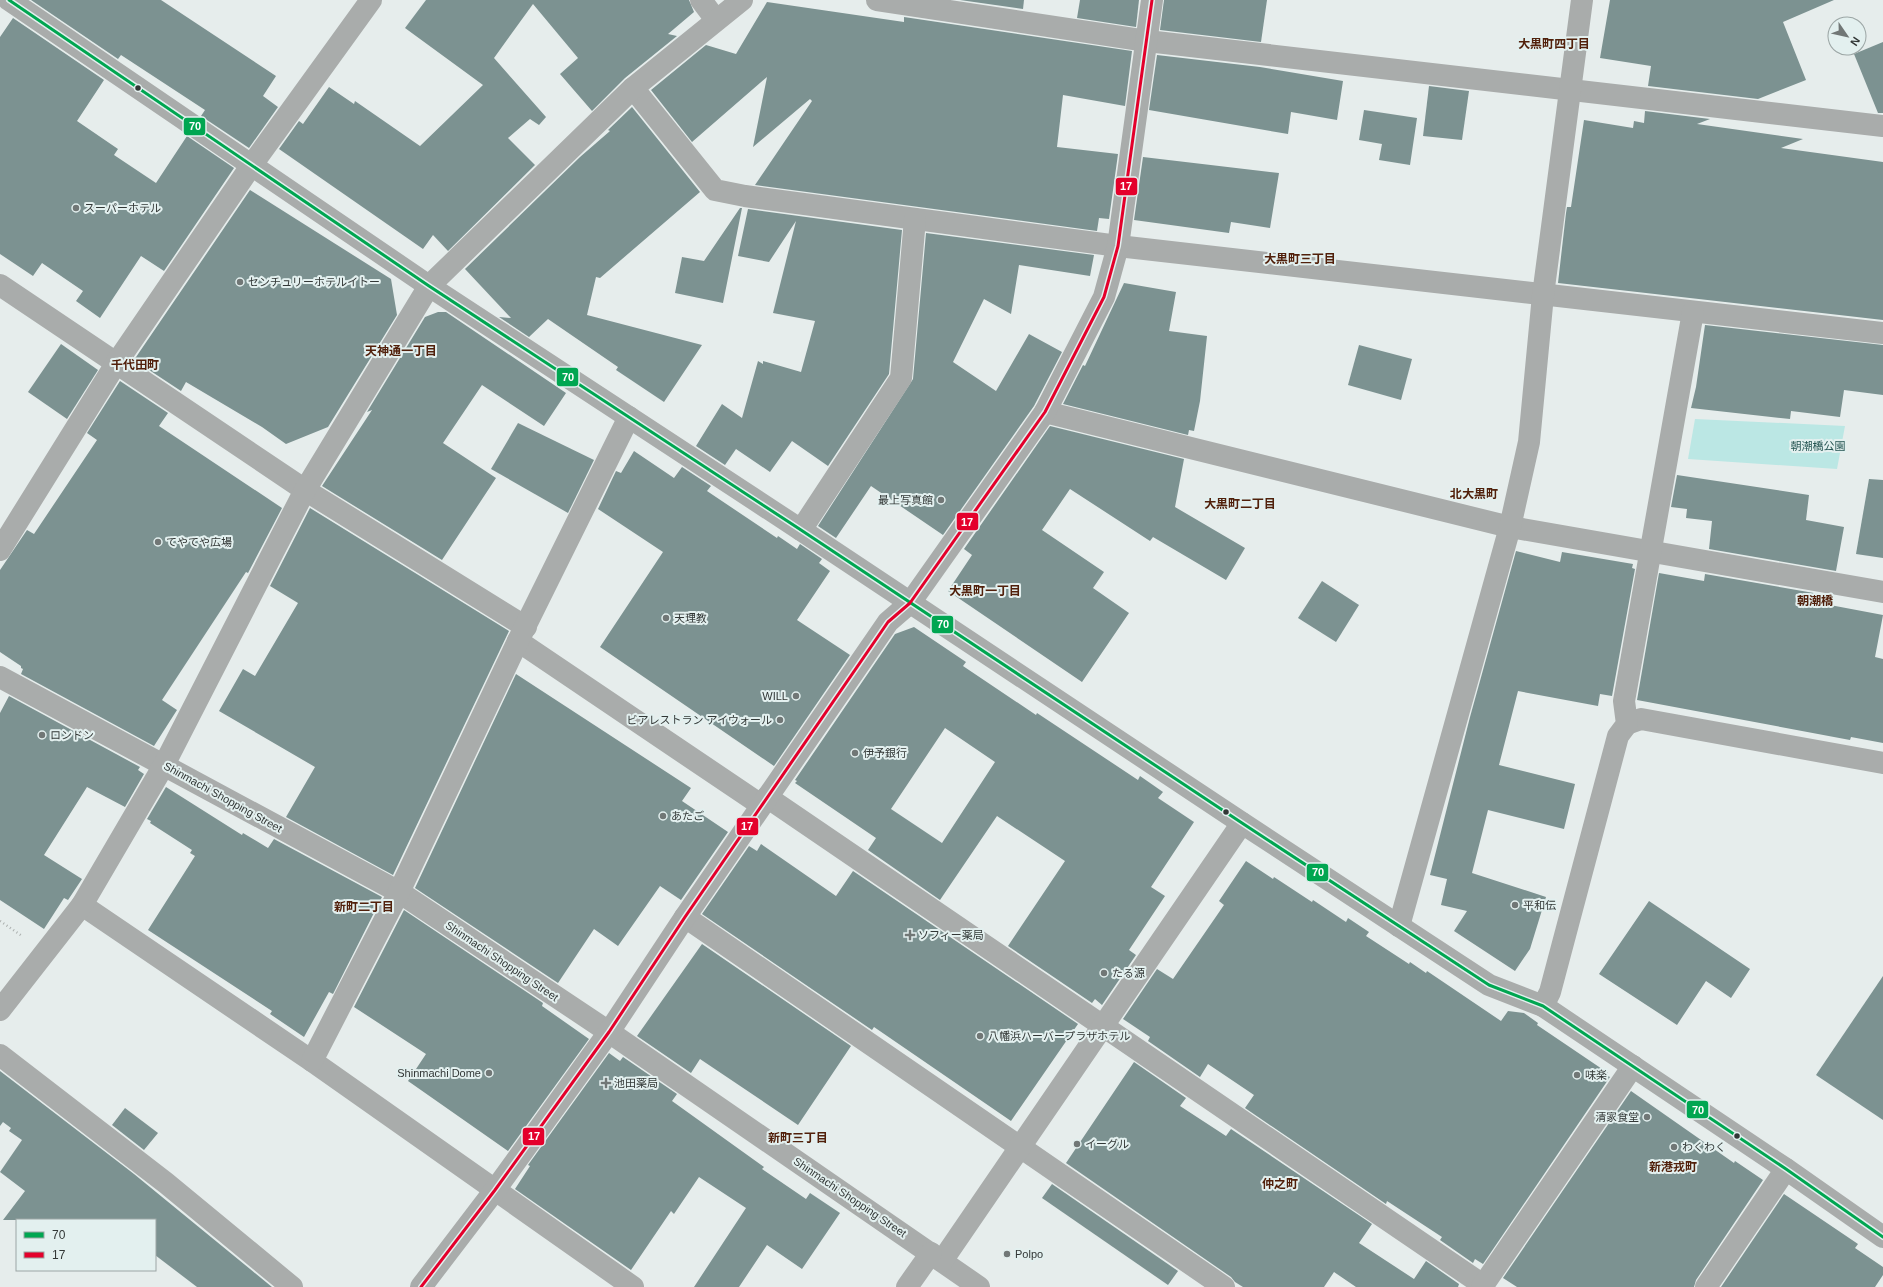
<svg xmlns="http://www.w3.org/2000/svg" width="1883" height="1287" viewBox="0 0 1883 1287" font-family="Arial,'Noto Sans JP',sans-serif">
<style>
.green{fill:#bbe7e4}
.building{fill:#7c9291;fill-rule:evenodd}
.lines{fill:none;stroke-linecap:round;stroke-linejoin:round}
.path{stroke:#aaaead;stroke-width:2.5;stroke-dasharray:1 3;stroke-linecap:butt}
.minor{stroke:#a9acab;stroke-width:22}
.bus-1-casing{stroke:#e3f0ef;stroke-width:6}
.bus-2-casing{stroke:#e3f0ef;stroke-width:6}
.bus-1{stroke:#00a651;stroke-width:3}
.bus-2{stroke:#e4002b;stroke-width:3}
.bus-dot{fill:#323736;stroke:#e3f0ef;stroke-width:1.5}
.poi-dot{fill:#717776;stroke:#e3f0ef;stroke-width:1.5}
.labels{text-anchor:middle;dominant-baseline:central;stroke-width:4;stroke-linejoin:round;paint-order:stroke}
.poi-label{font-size:11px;fill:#323736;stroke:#e3f0ef;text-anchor:start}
.park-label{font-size:11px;fill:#255452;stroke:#e3f0ef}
.street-label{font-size:11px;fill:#323736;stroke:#e3f0ef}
.neighbourhood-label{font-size:12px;font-weight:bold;fill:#51200b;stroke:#e3f0ef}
.line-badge{stroke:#e3f0ef;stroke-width:1.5}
.badge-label{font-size:11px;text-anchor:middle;font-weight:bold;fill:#fff}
</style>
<rect width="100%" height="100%" fill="#e6edec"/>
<polygon class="green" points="1695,419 1845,426 1837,469 1688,459"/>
<g class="building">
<polygon points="31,0 161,0 276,76 263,96 278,107 249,148 201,116 205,110 121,55 118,59"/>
<polygon points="426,0 689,0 694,12 668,34 677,36 625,78 592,111 560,74 578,58 533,4 494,58 546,117 539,125 530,119 508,138 535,165 448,251 433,235 423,249 279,149 299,121 303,124 329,87 354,104 355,101 420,146 483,85 405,28"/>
<polygon points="960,0 1024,0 1023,9"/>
<polygon points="1080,0 1139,0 1136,27 1077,18"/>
<polygon points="1164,0 1267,0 1261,42 1160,30"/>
<polygon points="1610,0 1834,0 1783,22 1806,80 1758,99 1648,86 1651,66 1600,58"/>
<polygon points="767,2 904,22 904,17 1132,51 1125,106 1063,95 1057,147 1118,154 1109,219 1099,218 1097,231 755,185 812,101 810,99 753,147 767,77 692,142 651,90 706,45 736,54"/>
<polygon points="13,18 104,80 77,121 118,149 114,155 156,183 187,136 234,168 164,271 141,256 100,318 76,301 83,291 42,263 33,276 0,254 0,37"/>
<polygon points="1883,42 1883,113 1878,113 1854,54"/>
<polygon points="1157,55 1260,67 1343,81 1337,120 1291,112 1288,134 1149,110"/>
<polygon points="1429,86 1469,91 1462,140 1423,136"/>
<polygon points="632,107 700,192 600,278 596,277 587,315 702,345 664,402 616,370 618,367 548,319 529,337 499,317 511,318 465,269 580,157 610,131 608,130"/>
<polygon points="1364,110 1417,118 1410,165 1379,160 1382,144 1359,140"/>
<polygon points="1645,111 1710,119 1697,124 1803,139 1781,148 1883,162 1883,320 1558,283 1566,213 1567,207 1571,207 1584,120 1633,128 1634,121 1644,123"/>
<polygon points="1143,157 1279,173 1270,228 1231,222 1229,233 1134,220"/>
<polygon points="250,190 391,279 397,315 328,427 286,444 262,427 186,382 181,391 134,360"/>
<polygon points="740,208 742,208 723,303 675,293 682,257 704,261"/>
<polygon points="748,209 902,230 889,374 828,466 792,441 770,472 736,449 725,465 696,446 722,404 742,418 758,361 763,364 763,361 801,372 815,321 773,313 796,221 769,262 738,256"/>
<polygon points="926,233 1094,255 1090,276 1019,265 1011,314 984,299 953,362 996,391 1029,334 1062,352 1034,406 943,535 871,486 836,538 818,526 913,379"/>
<polygon points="1124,283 1176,292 1169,331 1207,336 1200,401 1194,431 1189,430 1188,435 1063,404 1083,365 1085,366"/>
<polygon points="438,312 446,312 566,393 544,426 482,385 443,443 496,478 442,560 322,486 372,410 367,412 425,317"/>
<polygon points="1705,325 1883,345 1883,395 1844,390 1840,417 1791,411 1790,419 1691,408 1696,387"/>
<polygon points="61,344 98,370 67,419 28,392"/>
<polygon points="1359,345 1412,359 1401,400 1348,385"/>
<polygon points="120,381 168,413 159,426 282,508 248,573 246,572 162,700 177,710 154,746 21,674 23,669 21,668 21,666 0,652 0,570 27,530 34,534 97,440 87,433"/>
<polygon points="518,423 594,460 568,513 491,469"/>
<polygon points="1050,426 1184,459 1175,507 1245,548 1226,580 1153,537 1150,541 1070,489 1042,530 1104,572 1093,588 1129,613 1082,682 948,591 972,555 964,549"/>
<polygon points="634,451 674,478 682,467 711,486 707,491 777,538 778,536 797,549 800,544 822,559 819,563 830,571 797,620 850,655 774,766 600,647 663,552 598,509 616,471 621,473"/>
<polygon points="1677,475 1809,495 1806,520 1844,527 1836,571 1709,549 1712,521 1686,518 1687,509 1671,507"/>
<polygon points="1869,479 1883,480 1883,558 1856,554"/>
<polygon points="310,508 509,631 393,875 286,817 315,767 219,711 243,669 255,676 298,603 270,586"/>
<polygon points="1516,551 1560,562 1562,552 1633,564 1632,568 1635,569 1612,696 1600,694 1598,706 1518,691 1499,765 1575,784 1564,829 1488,810 1472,873 1546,897 1530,949 1515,971 1454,931 1467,911 1441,905 1447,879 1430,875 1470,717"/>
<polygon points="1659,573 1704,581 1705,574 1831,596 1830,605 1883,615 1875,657 1883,659 1883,743 1851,737 1850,740 1637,700"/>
<polygon points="1322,581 1359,605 1336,642 1298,618"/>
<path d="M914,627L966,662L963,666L1036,715L1037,713L1138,780L1140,776L1163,792L1158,798L1194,822L1151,887L1165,896L1129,950L1136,955L1102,1005L1095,999L1092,1003L1008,946L1065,861L997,816L940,900L868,850L876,838L795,783L797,781L795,780L895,634ZM945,728L995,762L942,843L891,809Z"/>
<polygon points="516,674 691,788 682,801 728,832 681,900 660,886 618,946 594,929 558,983 415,888"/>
<polygon points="9,696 140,767 138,770 144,774 125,807 87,787 44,855 82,879 68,900 64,898 44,929 0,900 0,713"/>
<polygon points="166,787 242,835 243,833 268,848 274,839 382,897 333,994 329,992 304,1037 270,1014 272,1011 148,930 195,856 190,853 192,850 150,823 151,821 147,819"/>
<polygon points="761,844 836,896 853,871 1078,1024 1011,1121 874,1027 872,1030 702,914 749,846 757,851"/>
<polygon points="1246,861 1273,879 1274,877 1312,902 1313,900 1346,922 1348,918 1369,932 1366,936 1409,964 1410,962 1426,973 1427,971 1501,1021 1508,1011 1524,1013 1538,1023 1537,1025 1608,1073 1606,1075 1610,1077 1483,1264 1475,1259 1473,1263 1440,1240 1442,1237 1387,1201 1386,1204 1245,1108 1254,1095 1208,1064 1200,1077 1148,1041 1150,1037 1123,1019 1157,969 1173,979 1224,905 1219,901"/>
<polygon points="1649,901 1750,969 1731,998 1706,981 1677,1025 1599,974"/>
<polygon points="404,910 543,1003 542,1006 589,1039 508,1151 408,1081 426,1054 354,1007"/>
<polygon points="702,944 851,1046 798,1125 700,1059 691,1073 637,1036"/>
<polygon points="1883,976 1883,1120 1816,1075"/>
<polygon points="609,1053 620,1061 623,1057 677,1094 672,1101 764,1167 762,1169 806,1199 810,1193 840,1213 802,1269 767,1245 739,1287 694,1287 746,1208 699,1177 674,1214 671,1211 631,1270 515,1189 530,1166 528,1165"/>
<polygon points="1134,1062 1186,1098 1180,1106 1226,1136 1231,1129 1372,1224 1359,1243 1414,1279 1426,1261 1459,1284 1458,1287 1356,1287 1334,1272 1324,1287 1243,1287 1235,1282 1231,1277 1066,1163"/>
<polygon points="0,1071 134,1174 272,1287 197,1287 155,1255 155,1220 3,1220 25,1191 0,1172 22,1140 9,1131 11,1128 3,1122 0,1126"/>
<polygon points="1631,1091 1734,1163 1735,1161 1763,1180 1696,1280 1694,1287 1517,1287 1503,1278"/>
<polygon points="125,1108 158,1133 144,1150 112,1125"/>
<polygon points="1052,1184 1178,1271 1168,1285 1042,1198"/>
<polygon points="1784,1194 1858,1244 1855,1248 1883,1267 1883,1275 1875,1287 1721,1287"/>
</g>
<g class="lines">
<polyline class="path" points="0,921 22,936"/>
<g class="minor">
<polyline points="9,0 429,286 801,530 1242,823 1489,985 1543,1006 1786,1169 1883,1237"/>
<polyline points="701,0 716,20"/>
<polyline points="877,0 1147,41 1883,126"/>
<polyline points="633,88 715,190 745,196 1118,246 1883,333"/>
<polyline points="0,285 305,490 526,627"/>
<polyline points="1045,412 1510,527 1883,592"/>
<polyline points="801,530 901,378 915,219"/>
<polyline points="0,550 117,362 251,166 371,0"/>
<polyline points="518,641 761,805"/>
<polyline points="0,677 399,892 609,1032 979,1287"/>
<polyline points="1627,724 1641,719 1883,763"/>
<polyline points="767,797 1483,1285"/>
<polyline points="82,905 312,1061 633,1287"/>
<polyline points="685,917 1224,1287"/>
<polyline points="1399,926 1510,527 1529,442 1543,295 1582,0"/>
<polyline points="1543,1006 1550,992 1618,736 1627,724 1624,701 1693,312"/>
<polyline points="0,1010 82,905 164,765 305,490 429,286 633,88 742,0"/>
<polyline points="0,1055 166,1183 292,1287"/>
<polyline points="312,1061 399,892 518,641 629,417"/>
<polyline points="942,1261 1242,823"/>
<polyline points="421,1287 495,1190 609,1032 685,917 888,622 910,603 1045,412 1104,297 1118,246 1152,0"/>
<polyline points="907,1287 931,1253"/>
<polyline points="1482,1287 1633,1066"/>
<polyline points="1706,1287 1786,1169"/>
</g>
<g class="bus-1-casing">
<polyline id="bus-1" points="9,0 429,286 801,530 1242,823 1489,985 1543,1006 1786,1169 1883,1237"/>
</g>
<g class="bus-2-casing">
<polyline id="bus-2" points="421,1287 495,1190 609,1032 685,917 888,622 910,603 1045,412 1104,297 1118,246 1152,0"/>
</g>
<use href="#bus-1" class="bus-1"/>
<use href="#bus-2" class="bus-2"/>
</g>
<g class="bus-dot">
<circle cx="138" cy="88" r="3.5"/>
<circle cx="1226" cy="812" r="3.5"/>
<circle cx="1737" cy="1136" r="3.5"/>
</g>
<g class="poi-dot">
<circle cx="76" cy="208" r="4"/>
<circle cx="240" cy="282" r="4"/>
<circle cx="941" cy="500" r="4"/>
<circle cx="158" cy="542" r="4"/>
<circle cx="666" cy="618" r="4"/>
<circle cx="796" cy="696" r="4"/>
<circle cx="780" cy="720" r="4"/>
<circle cx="42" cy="735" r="4"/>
<circle cx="855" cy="753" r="4"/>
<circle cx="663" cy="816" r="4"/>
<circle cx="1515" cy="905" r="4"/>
<path d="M908 929h4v4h4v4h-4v4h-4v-4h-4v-4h4z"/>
<circle cx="1104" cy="973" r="4"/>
<circle cx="980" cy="1036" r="4"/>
<circle cx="489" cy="1073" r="4"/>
<circle cx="1577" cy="1075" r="4"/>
<path d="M604 1077h4v4h4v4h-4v4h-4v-4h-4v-4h4z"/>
<circle cx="1647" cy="1117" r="4"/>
<circle cx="1077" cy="1144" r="4"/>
<circle cx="1674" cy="1147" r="4"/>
<circle cx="1007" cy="1254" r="4"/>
</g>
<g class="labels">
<g class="poi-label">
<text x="84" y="208">スーパーホテル</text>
<text x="248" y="282">センチュリーホテルイトー</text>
<text x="933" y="500" text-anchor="end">最上写真館</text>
<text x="166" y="542">てやてや広場</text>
<text x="674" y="618">天理教</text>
<text x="788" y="696" text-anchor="end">WILL</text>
<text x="772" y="720" text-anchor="end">ビアレストラン アイウォール</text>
<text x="50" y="735">ロンドン</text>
<text x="863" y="753">伊予銀行</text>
<text x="671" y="816">あたご</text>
<text x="1523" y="905">平和伝</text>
<text x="918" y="935">ソフィー薬局</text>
<text x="1112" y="973">たる源</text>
<text x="988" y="1036">八幡浜ハーバープラザホテル</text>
<text x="481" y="1073" text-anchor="end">Shinmachi Dome</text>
<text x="1585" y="1075">味楽</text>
<text x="614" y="1083">池田薬局</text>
<text x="1639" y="1117" text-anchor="end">清家食堂</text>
<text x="1085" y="1144">イーグル</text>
<text x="1682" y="1147">わくわく</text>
<text x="1015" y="1254">Polpo</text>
</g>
<g class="park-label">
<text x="1818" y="446">朝潮橋公園</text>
</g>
<g class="street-label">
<text transform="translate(223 797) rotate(29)">Shinmachi Shopping Street</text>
<text transform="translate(502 961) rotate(34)">Shinmachi Shopping Street</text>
<text transform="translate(850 1197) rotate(34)">Shinmachi Shopping Street</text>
</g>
<g class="neighbourhood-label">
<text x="1554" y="44">大黒町四丁目</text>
<text x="1300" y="259">大黒町三丁目</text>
<text x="401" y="351">天神通一丁目</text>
<text x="135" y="365">千代田町</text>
<text x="1474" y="494">北大黒町</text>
<text x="1240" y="504">大黒町二丁目</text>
<text x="985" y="591">大黒町一丁目</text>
<text x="1815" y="601">朝潮橋</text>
<text x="364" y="907">新町二丁目</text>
<text x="798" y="1138">新町三丁目</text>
<text x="1673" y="1167">新港戎町</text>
<text x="1280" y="1184">仲之町</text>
</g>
</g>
<g class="line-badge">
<rect x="183" y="117" width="23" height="19" rx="4" fill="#00a651"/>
<rect x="1115" y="177" width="23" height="19" rx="4" fill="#e4002b"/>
<rect x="556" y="367" width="23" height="20" rx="4" fill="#00a651"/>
<rect x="956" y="512" width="23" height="19" rx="4" fill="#e4002b"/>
<rect x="931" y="615" width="23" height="19" rx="4" fill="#00a651"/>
<rect x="736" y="817" width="23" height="19" rx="4" fill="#e4002b"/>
<rect x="1306" y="863" width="23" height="19" rx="4" fill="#00a651"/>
<rect x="1686" y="1100" width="23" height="19" rx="4" fill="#00a651"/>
<rect x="522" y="1127" width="23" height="19" rx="4" fill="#e4002b"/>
</g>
<g class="badge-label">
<text x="195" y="130">70</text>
<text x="1126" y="190">17</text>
<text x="568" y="381">70</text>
<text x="967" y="526">17</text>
<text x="943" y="628">70</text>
<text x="747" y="830">17</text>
<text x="1318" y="876">70</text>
<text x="1698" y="1114">70</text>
<text x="534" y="1140">17</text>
</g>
<rect x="16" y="1219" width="140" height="52" fill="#e3f0ef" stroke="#9ca6a5"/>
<rect x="24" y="1232" width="20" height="6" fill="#00a651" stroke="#9ca6a5"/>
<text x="52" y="1239" font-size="12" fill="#323736">70</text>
<rect x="24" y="1252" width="20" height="6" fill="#e4002b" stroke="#9ca6a5"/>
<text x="52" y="1259" font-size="12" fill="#323736">17</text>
<g transform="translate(1847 36) rotate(124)"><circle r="19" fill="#e3f0ef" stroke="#9ca6a5"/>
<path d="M0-3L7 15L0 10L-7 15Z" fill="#717776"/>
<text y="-6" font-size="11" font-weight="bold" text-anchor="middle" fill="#323736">N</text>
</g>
</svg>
